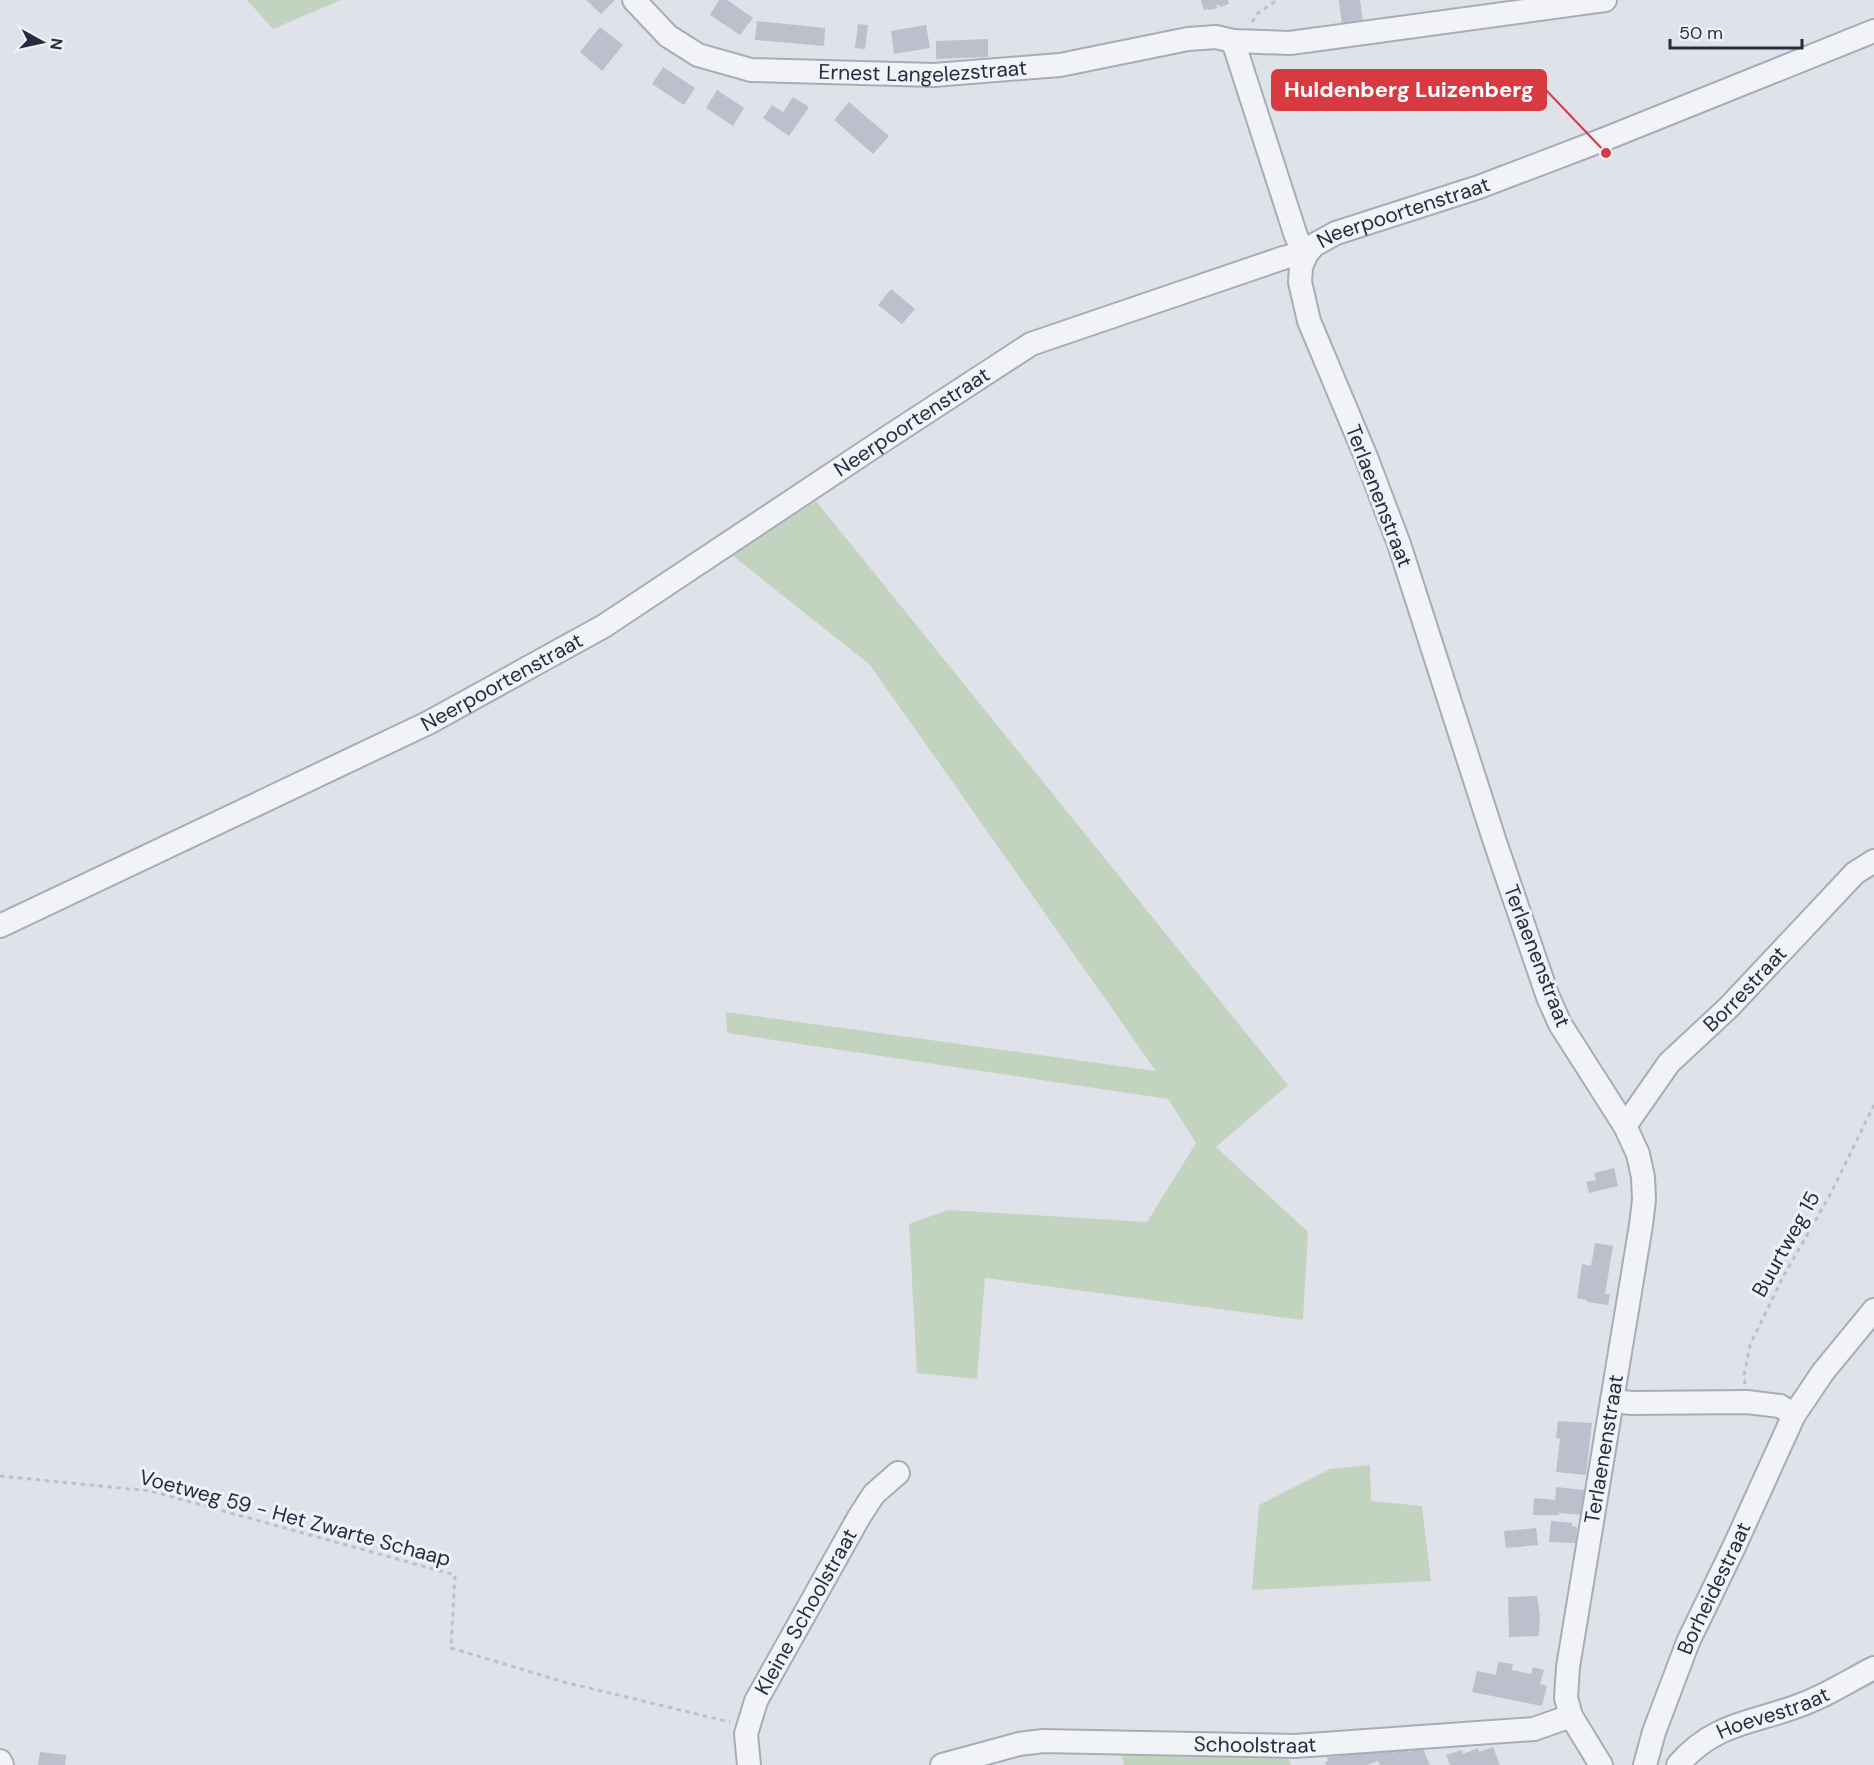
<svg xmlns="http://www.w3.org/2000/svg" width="1874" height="1765" viewBox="0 0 1874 1765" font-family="'DM Sans',sans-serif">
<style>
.green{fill:#c2d4bf}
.building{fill:#bbc0cc}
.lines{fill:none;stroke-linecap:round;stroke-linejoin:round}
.minor-casing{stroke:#a8acb7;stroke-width:26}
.path{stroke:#bdc0c8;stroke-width:3;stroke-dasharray:4.5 4.5;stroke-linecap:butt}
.minor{stroke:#f2f3f7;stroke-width:22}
.labels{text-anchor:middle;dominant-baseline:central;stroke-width:6;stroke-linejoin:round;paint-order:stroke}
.street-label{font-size:21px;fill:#262d41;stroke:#eef1f7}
.leader{fill:none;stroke:#d83a41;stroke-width:2}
.callout-dot{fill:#d83a41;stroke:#eef1f7;stroke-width:2}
.callout{fill:#d83a41;stroke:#d83a41;stroke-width:2}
.callout-label{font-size:22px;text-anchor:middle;font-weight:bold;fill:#fff}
</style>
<rect width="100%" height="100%" fill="#dfe2e9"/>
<g class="green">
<polygon points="247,0 341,0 273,29"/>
<polygon points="816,501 1288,1085 1216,1147 1308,1232 1303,1320 985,1278 977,1379 917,1373 909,1224 948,1210 1147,1222 1196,1143 1168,1099 727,1033 726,1012 1156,1071 870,665 732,555"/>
<polygon points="1370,1465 1371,1501 1422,1506 1431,1581 1252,1590 1259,1505 1330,1469"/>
<polygon points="1122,1755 1289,1759 1291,1765 1124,1765"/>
</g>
<g class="building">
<polygon points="586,0 615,0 601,14"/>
<polygon points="719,0 727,0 753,18 740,35 710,15"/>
<polygon points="1201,0 1228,0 1229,4 1220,7 1219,5 1216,5 1218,8 1208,10 1208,9 1204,10"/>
<polygon points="1339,0 1360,0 1363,23 1342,26"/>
<polygon points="757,21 825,28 824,46 755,40"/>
<polygon points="858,24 868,25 865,49 855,48"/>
<polygon points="926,25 930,48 894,54 891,31"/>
<polygon points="600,27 623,45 602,71 580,52"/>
<polygon points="988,39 988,57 936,59 936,41"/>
<polygon points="663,67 695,88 684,105 652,84"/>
<polygon points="717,90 744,108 733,126 706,108"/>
<polygon points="793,97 809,107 789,136 763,118 772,105 783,112"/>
<polygon points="849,102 889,136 873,154 834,120"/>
<polygon points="891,289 915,309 902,324 878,305"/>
<polygon points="1614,1168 1618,1186 1589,1193 1586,1182 1596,1180 1594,1173"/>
<polygon points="1595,1243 1613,1246 1605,1294 1610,1294 1608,1305 1587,1302 1587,1300 1577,1298 1582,1264 1591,1266"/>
<polygon points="1558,1421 1592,1423 1586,1475 1556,1472 1560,1439 1556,1438"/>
<polygon points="1556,1487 1585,1490 1582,1515 1559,1513 1559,1515 1533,1515 1534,1498 1555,1500"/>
<polygon points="1551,1521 1572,1523 1572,1526 1577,1527 1576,1543 1549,1542"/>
<polygon points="1536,1528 1538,1545 1506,1548 1504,1531"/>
<polygon points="1537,1596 1540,1616 1539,1636 1509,1637 1508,1597"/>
<polygon points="1498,1662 1513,1664 1512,1670 1531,1674 1533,1667 1544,1670 1540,1684 1547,1686 1542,1706 1472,1692 1477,1671 1496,1675"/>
<polygon points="1406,1747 1408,1752 1422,1747 1430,1765 1380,1765 1378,1761 1367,1765 1326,1765 1325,1762 1328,1761 1327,1757 1340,1756 1339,1753 1374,1749 1376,1753 1390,1748 1392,1753"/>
<polygon points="1493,1747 1500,1765 1450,1765 1446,1755 1462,1750 1463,1754 1478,1748 1479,1752"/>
<polygon points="40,1752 66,1755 65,1765 38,1765"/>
</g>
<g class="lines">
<g class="minor-casing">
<g id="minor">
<path id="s1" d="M634,0L668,36L698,55L751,70L934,75L1060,65L1188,39L1216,37L1233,41L1290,43L1605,0"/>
<polyline points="1233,41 1296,236 1306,255"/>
<path id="s2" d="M0,926L428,723L604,626L873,447L1031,344L1283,258L1294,255H1306"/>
<path id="s3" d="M1625,1126L1669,1063L1729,1007L1855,873L1874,861"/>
<polyline points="1612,1401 1632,1403 1747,1402 1780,1406 1794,1415"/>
<polyline points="0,1761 2,1765"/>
<path id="s4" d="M749,1765L746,1734L756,1701L859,1517L874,1494L898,1473"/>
<path id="s5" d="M942,1765L1019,1744L1043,1741L1295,1746L1534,1729L1571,1716"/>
<path id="s6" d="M1601,1765L1571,1716L1566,1698L1568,1667L1641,1225L1644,1200L1643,1177L1638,1154L1625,1126L1560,1024L1548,997L1495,842L1399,544L1366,457L1309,321L1300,282L1301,267L1306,255L1314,245L1336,233L1479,187L1605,139L1874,31"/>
<path id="s7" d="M1645,1765L1654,1732L1688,1642L1734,1547L1794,1415L1823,1372L1874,1310"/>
<path id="s8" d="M1678,1765C1716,1720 1759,1723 1808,1702C1831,1693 1852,1679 1874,1668"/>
</g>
</g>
<g class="path">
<polyline points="1252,22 1258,13 1277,0"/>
<polyline points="1745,1384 1744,1376 1750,1345 1783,1277 1830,1195 1874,1105"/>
<polyline points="0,1476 151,1491 455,1575 451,1648 564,1682 730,1722"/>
</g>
<use href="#minor" class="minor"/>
</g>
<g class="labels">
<g class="street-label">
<text stroke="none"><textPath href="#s1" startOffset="312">Ernest Langelezstraat</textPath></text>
<text stroke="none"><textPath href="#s6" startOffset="1702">Neerpoortenstraat</textPath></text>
<text stroke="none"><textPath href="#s2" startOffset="1044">Neerpoortenstraat</textPath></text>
<text transform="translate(1379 496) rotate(69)">Terlaenenstraat</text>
<text stroke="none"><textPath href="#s2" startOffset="558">Neerpoortenstraat</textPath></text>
<text transform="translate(1537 956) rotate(69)">Terlaenenstraat</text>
<text stroke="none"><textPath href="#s3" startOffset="183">Borrestraat</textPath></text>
<text transform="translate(1786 1244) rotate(-61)">Buurtweg 15</text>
<text stroke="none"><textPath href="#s6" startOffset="328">Terlaenenstraat</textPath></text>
<text transform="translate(295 1518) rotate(15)">Voetweg 59 - Het Zwarte Schaap</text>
<text stroke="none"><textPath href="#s7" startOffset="190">Borheidestraat</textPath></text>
<text stroke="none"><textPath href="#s4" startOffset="168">Kleine Schoolstraat</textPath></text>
<text stroke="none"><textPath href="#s8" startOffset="110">Hoevestraat</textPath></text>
<text stroke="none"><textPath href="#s5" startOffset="316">Schoolstraat</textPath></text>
</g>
</g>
<path class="leader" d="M1606 153L1546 90"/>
<circle class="callout-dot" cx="1606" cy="153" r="6"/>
<rect class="callout" x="1272" y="70" width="274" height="40" rx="6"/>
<g class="callout-label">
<text x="1409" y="97">Huldenberg Luizenberg</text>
</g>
<g transform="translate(42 42) rotate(98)" stroke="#eef1f7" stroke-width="4.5" paint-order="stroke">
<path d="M0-4.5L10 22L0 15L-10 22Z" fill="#262d41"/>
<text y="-9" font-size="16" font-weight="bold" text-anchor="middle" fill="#262d41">N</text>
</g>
<path d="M1670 39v9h132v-9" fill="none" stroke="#262d41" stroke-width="3"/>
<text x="1679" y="39" font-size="18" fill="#262d41" stroke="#eef1f7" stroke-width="4.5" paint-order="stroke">50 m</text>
</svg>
